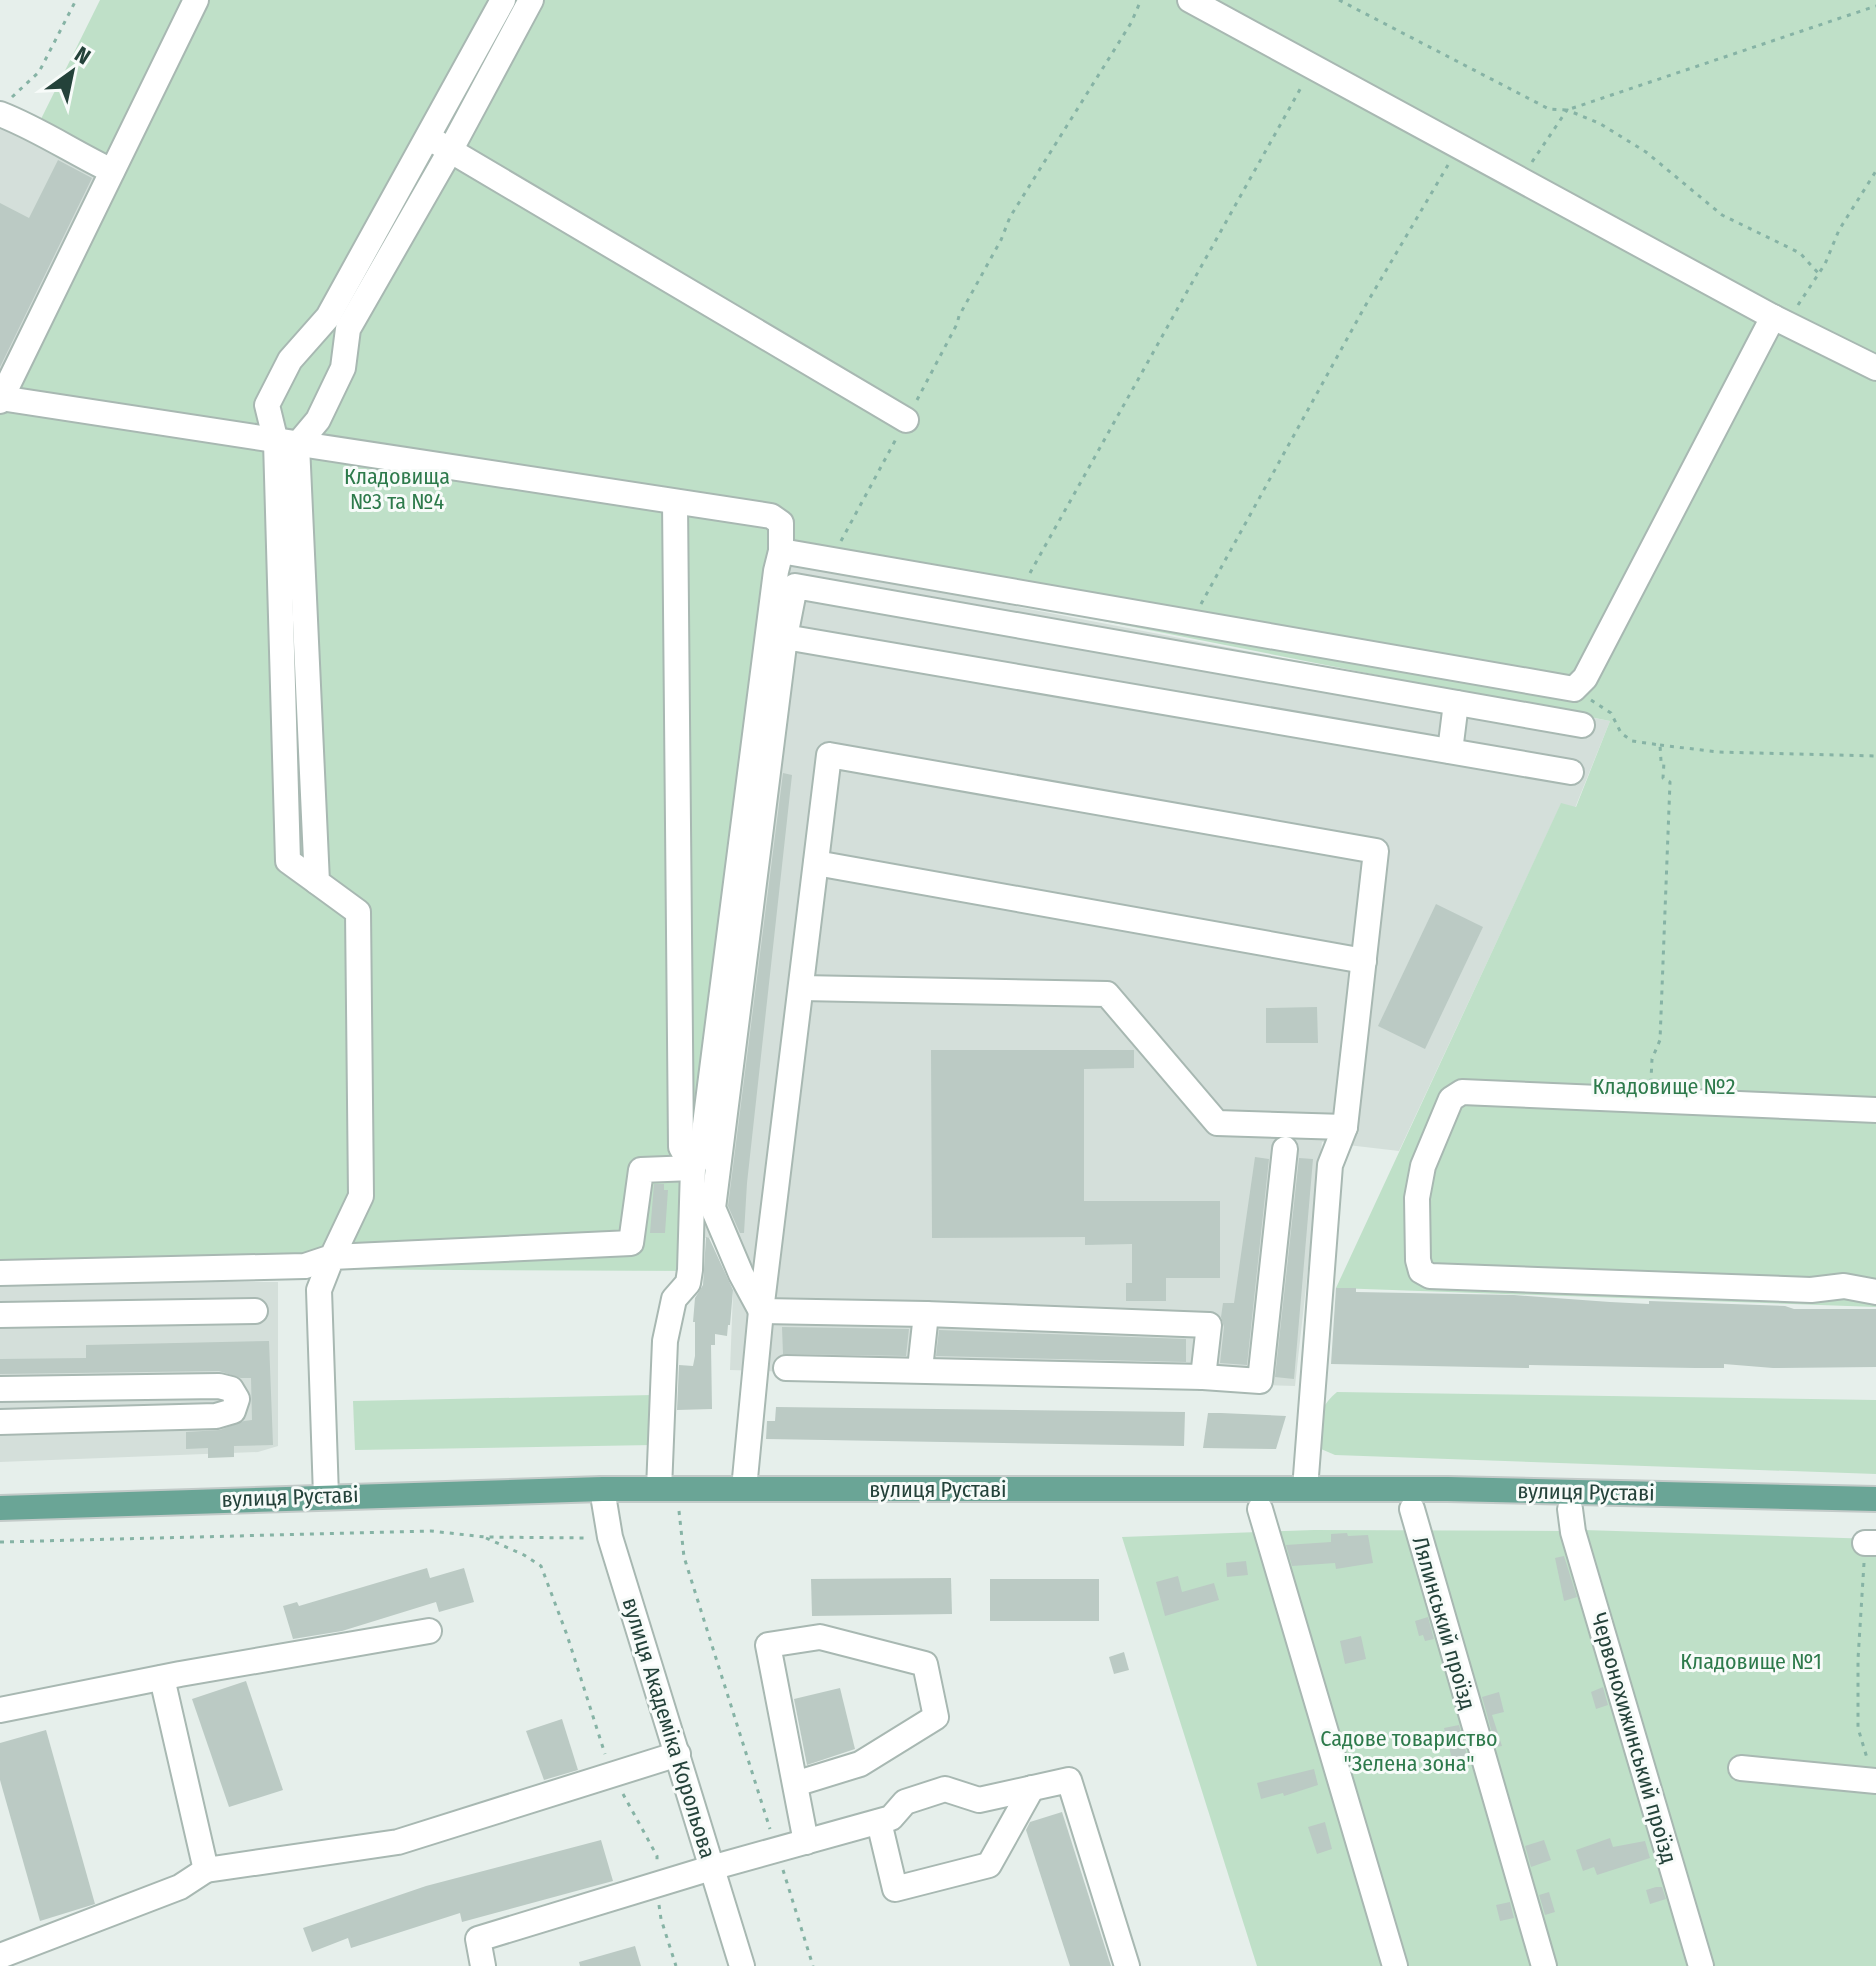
<svg xmlns="http://www.w3.org/2000/svg" width="1876" height="1966" viewBox="0 0 1876 1966" font-family="'Fira Sans Condensed',sans-serif">
<style>
.built{fill:#d4dfda}
.green{fill:#bfe0c8}
.building{fill:#bbcac4}
.lines{fill:none;stroke-linecap:round;stroke-linejoin:round}
.minor-casing{stroke:#a8b8b2;stroke-width:28}
.major-casing{stroke:#c2cac8;stroke-width:28}
.path{stroke:#86b3a5;stroke-width:3;stroke-dasharray:4 6;stroke-linecap:butt}
.minor{stroke:#fff;stroke-width:24}
.major{stroke:#6aa596;stroke-width:24}
.labels{text-anchor:middle;dominant-baseline:central;stroke-width:6;stroke-linejoin:round;paint-order:stroke}
.park-label{font-size:22px;fill:#2d7a4b;stroke:#f7fbf9}
.street-label{font-size:22px;fill:#24423a;stroke:#f7fbf9}
</style>
<rect width="100%" height="100%" fill="#e6efeb"/>
<g class="built">
<polygon points="0,122 104,173 0,389"/>
<polygon points="786,562 1610,721 1575,808 1561,804 1399,1151 1322,1142 1295,1386 730,1370 734,1267 717,1238 698,1238"/>
<polygon points="0,1281 278,1282 278,1446 258,1452 0,1462"/>
</g>
<g class="green">
<polygon points="100,0 1876,0 1876,1307 1336,1288 1561,803 1576,807 1610,721 824,566 786,562 696,1271 0,1268 0,401 111,164 41,119"/>
<path d="M1337,1392L1876,1400V1474L1335,1455L1321,1449C1317,1425 1317,1408 1337,1392Z"/>
<polygon points="653,1395 653,1445 355,1450 353,1401"/>
<polygon points="1314,1530 1564,1531 1692,1966 1257,1966 1122,1537"/>
<polygon points="1583,1530 1876,1539 1876,1966 1710,1966"/>
</g>
<g class="building">
<polygon points="58,160 92,178 0,367 0,203 29,218"/>
<polygon points="783,773 792,775 747,1183 744,1233 740,1233 728,1206"/>
<polygon points="1436,904 1483,927 1425,1049 1378,1026"/>
<polygon points="1317,1007 1318,1043 1266,1043 1266,1008"/>
<polygon points="931,1050 1134,1050 1134,1068 1084,1069 1084,1201 1220,1201 1220,1278 1166,1278 1166,1301 1126,1301 1126,1283 1132,1283 1132,1244 1085,1245 1085,1237 932,1238"/>
<polygon points="1255,1157 1269,1159 1247,1365 1220,1363 1224,1327 1221,1317 1223,1303 1234,1303"/>
<polygon points="1299,1158 1313,1159 1294,1379 1275,1377"/>
<polygon points="654,1184 664,1184 664,1190 668,1190 665,1233 650,1233"/>
<polygon points="706,1237 709,1238 733,1290 730,1325 728,1325 727,1336 715,1334 715,1345 711,1345 712,1409 677,1410 679,1365 693,1366 695,1356 695,1322 693,1322 695,1298 703,1285"/>
<polygon points="1336,1288 1356,1288 1356,1292 1514,1295 1610,1302 1649,1304 1649,1301 1785,1306 1794,1309 1876,1309 1876,1367 1773,1368 1724,1364 1724,1368 1695,1368 1529,1365 1529,1368 1331,1364"/>
<polygon points="782,1327 909,1329 906,1356 783,1354"/>
<polygon points="939,1330 1186,1339 1186,1362 936,1356"/>
<polygon points="269,1341 273,1445 234,1446 234,1457 208,1458 208,1448 186,1449 186,1432 220,1430 244,1421 252,1420 251,1378 241,1378 219,1371 0,1374 0,1359 86,1358 86,1345"/>
<polygon points="776,1407 1185,1412 1184,1446 766,1439 767,1421 775,1421"/>
<polygon points="1208,1413 1221,1413 1286,1416 1276,1449 1203,1448"/>
<polygon points="1347,1533 1348,1536 1368,1535 1373,1563 1336,1569 1335,1563 1292,1566 1286,1545 1331,1542 1331,1534"/>
<polygon points="1564,1556 1577,1597 1564,1601 1555,1558"/>
<polygon points="1246,1561 1248,1575 1227,1577 1226,1563"/>
<polygon points="427,1568 430,1578 464,1568 474,1602 439,1612 436,1602 342,1631 293,1639 283,1606 297,1602 299,1606"/>
<polygon points="1178,1576 1182,1592 1214,1583 1219,1600 1165,1616 1156,1582"/>
<polygon points="951,1578 952,1614 812,1616 811,1579"/>
<rect x="990" y="1579" width="109" height="42"/>
<polygon points="1428,1617 1434,1639 1425,1641 1423,1635 1419,1636 1415,1621"/>
<polygon points="1361,1636 1366,1659 1345,1664 1340,1641"/>
<polygon points="1124,1652 1129,1670 1114,1674 1109,1657"/>
<polygon points="246,1681 283,1790 229,1807 192,1699"/>
<polygon points="1603,1687 1608,1705 1596,1709 1591,1692"/>
<polygon points="840,1688 855,1749 807,1765 794,1699"/>
<polygon points="1499,1692 1504,1712 1492,1715 1502,1746 1496,1747 1482,1697"/>
<polygon points="562,1719 578,1770 544,1780 526,1731"/>
<polygon points="1459,1725 1467,1755 1452,1759 1444,1728"/>
<polygon points="46,1730 95,1904 40,1921 0,1780 0,1743"/>
<polygon points="1314,1769 1318,1785 1284,1796 1283,1793 1261,1799 1257,1783"/>
<polygon points="1062,1812 1111,1966 1070,1966 1026,1830 1030,1822"/>
<polygon points="1325,1822 1332,1849 1317,1854 1308,1827"/>
<polygon points="1610,1838 1613,1847 1645,1841 1650,1858 1597,1875 1594,1867 1583,1871 1576,1850"/>
<polygon points="601,1840 613,1881 462,1922 460,1913 351,1948 348,1938 312,1952 303,1928 426,1886"/>
<polygon points="1544,1840 1551,1860 1531,1867 1525,1846"/>
<polygon points="1656,1887 1662,1887 1666,1899 1650,1904 1646,1890"/>
<polygon points="1549,1892 1555,1912 1545,1915 1539,1895"/>
<polygon points="1510,1902 1514,1918 1500,1921 1496,1905"/>
<polygon points="635,1946 641,1966 580,1966 579,1962"/>
</g>
<g class="lines">
<g class="minor-casing">
<g id="minor">
<polyline points="1190,0 1773,317 1876,368"/>
<path d="M0,114C39,129 74,153 112,171"/>
<polyline points="436,142 906,420"/>
<polyline points="1,398 771,516 781,523 781,551"/>
<polyline points="0,401 196,0"/>
<polyline points="785,637 795,586 1582,725"/>
<polyline points="1450,751 1456,703"/>
<polyline points="816,863 1364,961"/>
<polyline points="317,882 288,861 276,442 267,405 290,360 328,317 503,0"/>
<polyline points="801,988 1107,994 1217,1123 1345,1127"/>
<polyline points="1876,1110 1462,1092 1451,1099 1423,1166 1417,1198 1418,1260 1421,1271 1430,1276 1811,1290 1844,1286 1876,1292"/>
<polyline points="0,1273 305,1266 332,1257 361,1196 358,912 317,882 297,445 318,420 343,368 348,329 450,151 531,0"/>
<polyline points="0,1315 255,1311"/>
<polyline points="786,1368 1203,1377 1260,1381 1285,1149"/>
<polyline points="920,1369 926,1314"/>
<polyline points="1203,1377 1209,1325 926,1314 761,1311 741,1274 713,1208 785,637 1571,772"/>
<polyline points="0,1389 219,1386 231,1389 237,1399 233,1411 216,1416 0,1422"/>
<polyline points="602,1489 610,1537 742,1966"/>
<polyline points="659,1489 665,1341 674,1299 688,1283 690,1270 693,1168 681,1147 675,502"/>
<polyline points="744,1489 761,1311 829,755 1376,851 1345,1127 1330,1165 1305,1489"/>
<polyline points="326,1496 319,1290 332,1257 631,1243 641,1170 693,1168 702,1148 776,571 781,551 1574,689 1585,678 1773,317"/>
<polyline points="1260,1509 1395,1966"/>
<polyline points="1412,1509 1544,1966"/>
<polyline points="1570,1509 1573,1532 1701,1966"/>
<polyline points="1865,1543 1876,1543"/>
<polyline points="162,1678 206,1870 398,1842 678,1754"/>
<polyline points="0,1710 180,1674 429,1631"/>
<polyline points="1741,1768 1876,1781"/>
<polyline points="795,1784 860,1764 936,1717 925,1664 820,1637 768,1645 806,1842"/>
<polyline points="879,1822 895,1889 989,1865 1032,1788"/>
<polyline points="0,1956 180,1887 206,1870"/>
<polyline points="483,1966 478,1939 711,1868 891,1818 905,1802 945,1789 979,1800 1069,1780 1127,1966"/>
</g>
</g>
<g class="major-casing">
<polyline id="major" points="0,1508 602,1489 1448,1489 1876,1499"/>
</g>
<g class="path">
<polyline points="1339,0 1549,109 1567,110 1876,6"/>
<polyline points="12,97 39,72 76,0"/>
<polyline points="1532,162 1567,110 1599,123 1646,152 1722,215 1800,253 1819,274"/>
<polyline points="1798,305 1825,264 1839,230 1876,171"/>
<polyline points="917,400 957,324 959,316 1001,240 1010,217 1131,23 1141,0"/>
<polyline points="841,541 896,439"/>
<polyline points="1030,573 1303,84"/>
<polyline points="1201,604 1364,308 1448,165"/>
<polyline points="1591,700 1611,713 1621,733 1632,741 1660,745 1661,761 1664,762 1663,778 1670,782 1660,1040 1652,1059 1651,1080"/>
<polyline points="1660,745 1718,752 1876,756"/>
<polyline points="679,1511 684,1557 770,1829"/>
<polyline points="486,1538 524,1555 541,1566 567,1635 605,1754"/>
<polyline points="0,1542 431,1531 485,1537 587,1538"/>
<polyline points="1864,1563 1858,1659 1858,1728 1867,1758"/>
<polyline points="623,1794 657,1856 657,1861"/>
<polyline points="783,1870 813,1966"/>
<polyline points="659,1905 661,1919 676,1966"/>
</g>
<use href="#minor" class="minor"/>
<use href="#major" class="major"/>
</g>
<g class="labels">
<g class="park-label">
<text x="397" y="476">Кладовища<tspan x="397" dy="25">№3 та №4</tspan></text>
<text x="1664" y="1086">Кладовище №2</text>
<text x="1751" y="1661">Кладовище №1</text>
<text x="1409" y="1738">Садове товариство<tspan x="1409" dy="25">"Зелена зона"</tspan></text>
</g>
<g class="street-label">
<text x="938" y="1489">вулиця Руставі</text>
<text transform="translate(1586 1492) rotate(1)">вулиця Руставі</text>
<text transform="translate(290 1497) rotate(-2)">вулиця Руставі</text>
<text transform="translate(1444 1623) rotate(74)">Лялинський проїзд</text>
<text transform="translate(669 1728) rotate(73)">вулиця Академіка Корольова</text>
<text transform="translate(1634 1738) rotate(74)">Червонохижинський проїзд</text>
</g>
</g>
<g transform="translate(72 72) rotate(33)" stroke="#f7fbf9" stroke-width="6" paint-order="stroke">
<path d="M0-6L14 30L0 20L-14 30Z" fill="#24423a"/>
<text y="-12" font-size="22" font-weight="bold" text-anchor="middle" fill="#24423a">N</text>
</g>
</svg>
